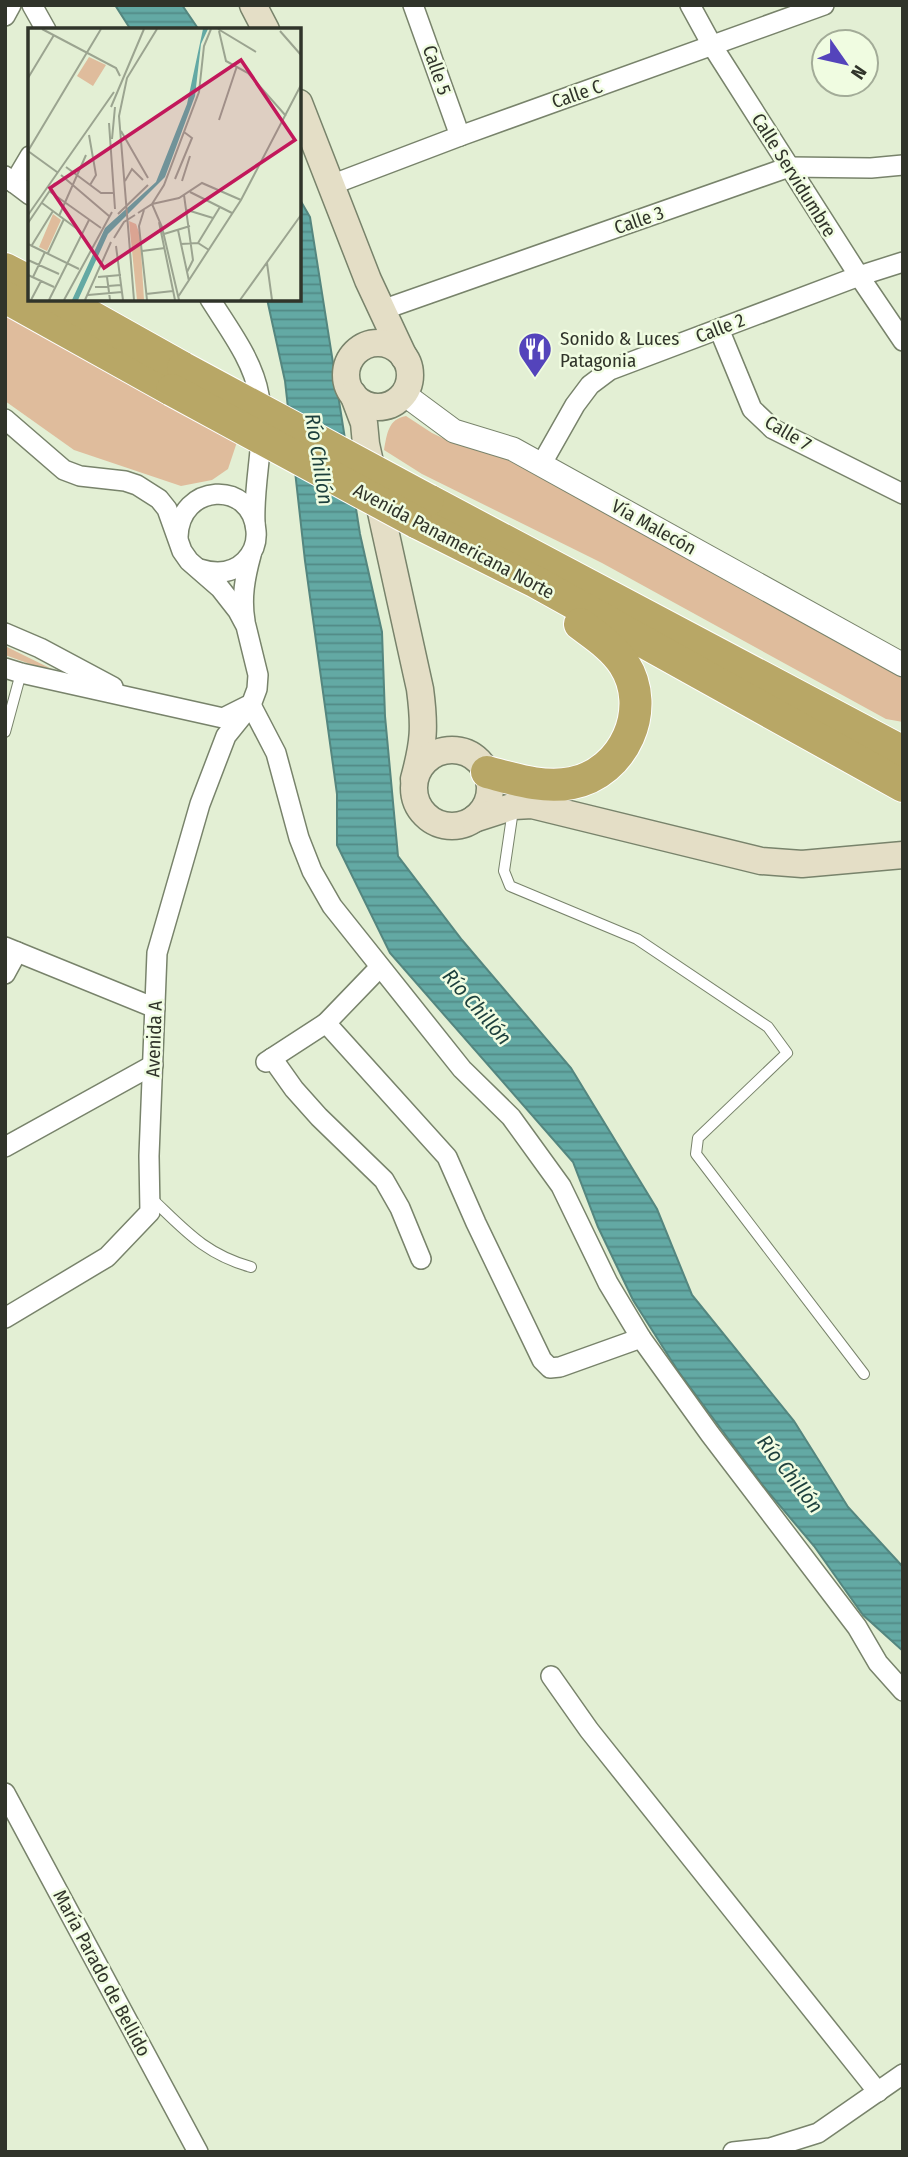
<svg xmlns="http://www.w3.org/2000/svg" width="908" height="2157" viewBox="0 0 908 2157" font-family="'Fira Sans Condensed',sans-serif">
<style>
.grass{fill:#dfbc9c}
.water{fill:url(#water-rules);stroke:#54867f;stroke-width:2}
.lines{fill:none;stroke-linecap:round;stroke-linejoin:round}
.service-casing{stroke:#78836b;stroke-width:12}
.minor-casing{stroke:#78836b;stroke-width:22}
.tertiary-casing{stroke:#78836b;stroke-width:25}
.secondary-casing{stroke:#78836b;stroke-width:29}
.trunk-casing{stroke:#fff;stroke-width:34}
.service{stroke:#fff;stroke-width:10}
.minor{stroke:#fff;stroke-width:19}
.tertiary{stroke:#fff;stroke-width:23}
.secondary{stroke:#e4dec6;stroke-width:26}
.trunk{stroke:#b8a766;stroke-width:32}
.trunk-bridge-casing{stroke:#fff;stroke-width:34;stroke-linecap:butt}
.trunk-bridge{stroke:#b8a766;stroke-width:32}
.labels{text-anchor:middle;dominant-baseline:central;stroke-width:5;stroke-linejoin:round;paint-order:stroke}
.street-label{font-size:19px;fill:#30342a;stroke:#f0fce1}
.poi-label{font-size:19px;fill:#30342a;stroke:#f0fce1;text-anchor:start}
.water-label{font-size:21px;font-style:italic;fill:#1c3f3c;stroke:#f0fce1}
.inset-road{fill:none;stroke:#9ba490;stroke-width:2}
.view{fill:#c2185b;fill-opacity:0.15;stroke:#c2185b;stroke-width:3.5}
.inset-edge{fill:none;stroke:#30342a;stroke-width:3.5}
</style>
<defs>
<pattern id="water-rules" width="6" height="5" patternUnits="userSpaceOnUse" patternTransform="scale(1.75)"><rect width="6" height="5" fill="#63a9a4"/><path d="M0 2.5h6" fill="none" stroke="#528a86"/></pattern>
</defs>
<rect width="100%" height="100%" fill="#e3efd4"/>
<g class="grass">
<polygon points="5,312 237,442 228,469 212,480 181,486 74,450 5,401"/>
<path d="M406,416L432,433L455,444L479,447L514,456L903,671V722L886,719L602,563L422,474L384,450C387,434 388,419 406,416Z"/>
<polygon points="5,646 72,679 5,655"/>
</g>
<g class="water">
<polygon points="115,5 182,5 199,30 131,30"/>
<polygon points="299,198 310,217 360,534 382,632 385,716 398,856 462,940 571,1068 657,1209 692,1295 794,1421 848,1507 903,1567 903,1651 863,1615 814,1546 764,1487 678,1371 633,1300 598,1227 573,1162 390,953 337,845 337,794 305,561 285,381 267,299 299,299"/>
</g>
<g class="lines">
<g class="service-casing">
<g id="service">
<polyline points="5,732 21,673"/>
<polyline points="513,810 504,871 510,886 637,939 768,1027 787,1053 698,1138 696,1154 864,1374"/>
<path d="M150,1197C184,1229 204,1254 251,1267"/>
</g>
</g>
<g class="minor-casing">
<g id="minor">
<polyline points="32,5 46,30"/>
<polyline points="413,5 460,136"/>
<polyline points="690,5 713,47 859,276 903,341"/>
<polyline points="5,16 11,5"/>
<polyline points="5,176 30,195"/>
<polyline points="14,183 30,156"/>
<polyline points="331,185 460,136 824,5"/>
<path d="M210,299C228,328 253,360 259,395C267,437 253,480 255,523"/>
<polyline points="382,310 789,167 871,168 903,165"/>
<polyline points="719,329 752,409 773,429 903,494"/>
<polyline points="5,419 64,470 80,476 125,481 137,485 159,499 167,509 182,551 189,561 220,588 238,611 246,626 258,675 257,689 251,705 226,736 200,804 157,953 149,1156 150,1212 107,1257 5,1318"/>
<polyline points="541,465 575,405 590,385 610,370 859,276 903,262"/>
<path d="M178,537C179,483 252,479 256,531C257,542 253,553 245,561C232,574 216,574 200,569"/>
<path d="M245,621C241,598 245,577 251,555"/>
<polyline points="5,633 40,648 113,687"/>
<polyline points="5,668 21,673 223,718 247,706"/>
<polyline points="251,705 276,753 299,838 312,871 332,906 462,1069 511,1117 561,1186 608,1283 641,1338 710,1434 857,1627 878,1663 903,1691"/>
<polyline points="5,947 155,1008"/>
<polyline points="5,974 17,952"/>
<polyline points="326,1023 447,1157 476,1223 542,1360 550,1368 560,1367 641,1338"/>
<polyline points="272,1058 294,1089 319,1117 384,1180 400,1208 421,1259"/>
<polyline points="266,1062 326,1023 380,967"/>
<polyline points="5,1147 153,1065"/>
<polyline points="551,1676 589,1730 878,2092"/>
<polyline points="5,1793 198,2152"/>
<polyline points="733,2152 770,2148 818,2133 903,2074"/>
</g>
</g>
<g class="tertiary-casing">
<polyline id="tertiary" points="404,394 454,431 513,449 903,665"/>
</g>
<g class="secondary-casing">
<g id="secondary">
<polyline points="253,5 266,30"/>
<polyline points="299,103 368,280 404,357"/>
<circle cx="378" cy="375" r="32"/>
<path d="M353,394L364,423L366,444L420,689C425,727 424,742 414,779"/>
<circle cx="452" cy="788" r="38"/>
<polyline points="474,819 514,806 532,805 761,861 802,864 903,855"/>
</g>
</g>
<g class="trunk-casing">
<g id="trunk">
<polyline points="5,269 30,282"/>
<polyline points="5,297 172,390"/>
<polyline points="60,299 183,368"/>
<polyline points="428,500 903,752"/>
<polyline points="416,522 536,582 903,786"/>
<path d="M487,772C514,779 544,789 572,783C624,773 653,709 624,664C613,647 596,636 580,624"/>
</g>
</g>
<use href="#service" class="service"/>
<use href="#minor" class="minor"/>
<use href="#tertiary" class="tertiary"/>
<use href="#secondary" class="secondary"/>
<use href="#trunk" class="trunk"/>
<g class="trunk-bridge-casing">
<g id="trunk-bridge">
<polyline points="183,368 428,500"/>
<polyline points="172,390 416,522"/>
</g>
</g>
<use href="#trunk-bridge" class="trunk-bridge"/>
</g>
<defs>
<g id="restaurant-pin" transform="scale(1.75)"><path d="M0 17L-7.5 6A9.5 9.5 0 1 1 7.5 6Z" fill="#5444bb" stroke="#f0fce1"/><path d="M-5-6h1v4h1v-4h1v4h1v-4h1v5L-1.5 .5V6h-2V.5L-5-1ZM5-6V6H3V1.5H1.5Q1.5-4 5-6Z" fill="#fff"/></g>
</defs>
<g fill-rule="evenodd">
<use href="#restaurant-pin" x="535" y="349"/>
</g>
<g class="labels">
<g class="street-label">
<text transform="translate(437 70) rotate(71)">Calle 5</text>
<text transform="translate(577 94) rotate(-19)">Calle C</text>
<text transform="translate(794 175) rotate(58)">Calle Servidumbre</text>
<text transform="translate(639 220) rotate(-19)">Calle 3</text>
<text transform="translate(720 328) rotate(-21)">Calle 2</text>
<text transform="translate(788 433) rotate(31)">Calle 7</text>
<text transform="translate(654 527) rotate(29)">Vía Malecón</text>
<text transform="translate(454 541) rotate(28)">Avenida Panamericana Norte</text>
<text transform="translate(154 1039) rotate(-88)">Avenida A</text>
<text transform="translate(102 1973) rotate(62)">María Parado de Bellido</text>
</g>
<g class="poi-label">
<text x="560" y="338">Sonido &amp; Luces<tspan x="560" dy="22">Patagonia</tspan></text>
</g>
<g class="water-label">
<text transform="translate(319 459) rotate(81)">Río Chillón</text>
<text transform="translate(477 1007) rotate(49)">Río Chillón</text>
<text transform="translate(790 1474) rotate(52)">Río Chillón</text>
</g>
</g>
<g transform="translate(28 28)">
<rect width="273" height="273" fill="#e3efd4"/>
<path d="M101,193L108,196L112,207L116,272H109Z" fill="#dfbc9c"/>
<path d="M61,29L78,37L65,58L49,48ZM25,186L33,192L19,223L11,219Z" fill="#dfbc9c"/>
<path d="M175,1H180L173,16L167,68L137,149L80,206L50,272H44L77,200L128,154L159,76Z" fill="#63a9a4"/>
<path class="inset-road" d="M14,1L88,40L92,48M190,1L228,24M191,3L198,33L220,45L258,88M252,3L273,27M0,50L26,7M83,79L116,1M191,92L209,38M81,95L87,181M93,103L120,150M61,107L68,147L62,157M84,111L87,79M38,139L73,165H85M29,144L0,123L73,1M33,147L81,188M147,151L164,110L156,104M97,153L104,141L115,152M154,153L162,128M21,163L73,200M162,164L204,185M156,167L165,232L159,244M14,175L52,203M124,176L134,199L151,272M124,176L151,170L174,155L213,172M116,182L111,198L119,272M159,182L185,190M110,185L124,176L136,157L171,64L176,18L183,1M90,186L120,157M0,187L86,64M31,188L58,127M131,194L147,272M0,195L27,155M150,202L161,253M136,206L162,198M86,210L96,194L107,187M170,215L192,179M0,216L51,241M153,216L170,215L181,222M4,217L25,183M88,218L95,272M114,223L137,220M20,225L36,191M0,232L31,246M239,235L244,272M0,247L26,259M5,249L17,224M70,249L93,247M79,249L82,272M67,259L93,257M118,266L145,263M60,267L94,264M150,269L213,172L273,57M3,272L13,253M21,272L61,192M36,272L84,184M57,272L83,214M106,272L91,88L99,50L129,1M212,272L273,187"/>
<path class="view" d="M213,32L267,112L76,240L22,160Z"/>
<rect width="273" height="273" class="inset-edge"/>
</g>
<rect width="908" height="2157" fill="none" stroke="#30342a" stroke-width="14"/>
<g transform="translate(845 63) rotate(124)"><circle r="33" fill="#f0fce1" stroke="#a3ac98" stroke-width="2"/>
<path d="M0-5L12 26L0 18L-12 26Z" fill="#5444bb"/>
<text y="-10" font-size="19" font-weight="bold" text-anchor="middle" fill="#30342a">N</text>
</g>
</svg>
